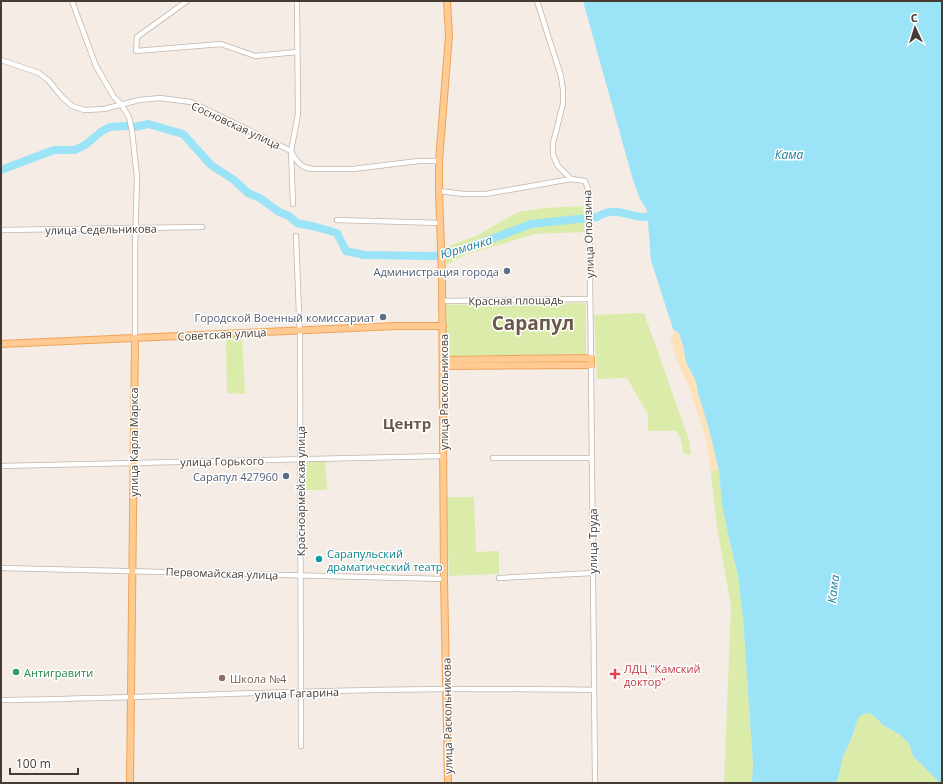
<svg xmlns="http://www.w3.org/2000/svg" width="943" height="784" viewBox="0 0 943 784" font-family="'Open Sans',sans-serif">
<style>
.green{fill:#dbecaa}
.sand{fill:#fce2bd}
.water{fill:#9be3f7}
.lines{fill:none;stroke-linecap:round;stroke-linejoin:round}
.river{stroke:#9be3f7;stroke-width:8}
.minor-casing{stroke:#c3b5aa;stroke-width:6}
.major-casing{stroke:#eea459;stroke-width:8}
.minor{stroke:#fff;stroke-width:4.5}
.major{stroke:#ffcb93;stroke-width:6}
.service-dot{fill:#5c6f8a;stroke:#fff;stroke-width:1.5}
.culture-dot{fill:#0f9aa8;stroke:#fff;stroke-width:1.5}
.leisure-dot{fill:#2e9e5b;stroke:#fff;stroke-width:1.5}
.health-dot{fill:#e0444e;stroke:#fff;stroke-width:1.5}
.education-dot{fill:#8d6e63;stroke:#fff;stroke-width:1.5}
.labels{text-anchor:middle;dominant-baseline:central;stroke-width:3;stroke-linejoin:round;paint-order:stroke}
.street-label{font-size:11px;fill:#473c34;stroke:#fff}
.service-label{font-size:11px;fill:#4e5e75;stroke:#fff;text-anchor:end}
.culture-label{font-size:11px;fill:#0d838f;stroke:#fff;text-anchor:start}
.health-label{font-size:11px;fill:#be3a42;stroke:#fff;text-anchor:start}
.leisure-label{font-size:11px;fill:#27864d;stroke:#fff;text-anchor:start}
.education-label{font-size:11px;fill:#785e54;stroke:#fff;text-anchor:start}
.water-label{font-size:12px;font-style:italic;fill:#207f9a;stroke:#fff}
.district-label{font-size:15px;font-weight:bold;fill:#6b574a;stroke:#fff}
.town-label{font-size:19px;font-weight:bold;fill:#6b574a;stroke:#fff}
</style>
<rect width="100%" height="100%" fill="#f4ece5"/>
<g class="green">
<polygon points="583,206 584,232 535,234 465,255 446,265 446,247 476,236 518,212 545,208"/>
<polygon points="586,303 586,355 446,357 446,305"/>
<polygon points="644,313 689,440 691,455 684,454 681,439 676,431 648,431 648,415 627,378 597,379 594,315"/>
<polygon points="226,337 242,337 245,394 227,393"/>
<polygon points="325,460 327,490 303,490 304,461"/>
<polygon points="715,469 719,471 722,504 728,534 738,576 743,618 753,764 752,783 724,783 731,606 717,527 711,474"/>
<polygon points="446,497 474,497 476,552 499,551 499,574 449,576"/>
<polygon points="868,713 873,715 883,725 899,734 909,743 913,756 918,761 941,783 837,783 843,756 852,737 858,717 863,714"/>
</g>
<polygon class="sand" points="673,329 679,333 690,370 696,381 698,393 709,429 719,471 715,469 711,474 706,439 687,382 678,364 678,362 677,362 670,337 674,333"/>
<polygon class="water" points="583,1 942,1 942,783 939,782 913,756 909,743 899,734 883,725 873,715 868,713 863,714 858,718 852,737 843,756 837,783 752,783 753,764 743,618 738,576 728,534 722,504 719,471 709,429 698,393 696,381 686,362 683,345 679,333 673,329 651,260 647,210 640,199 633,180"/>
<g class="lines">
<g class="river">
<path d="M135,127L148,124L183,134L211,165L234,180L248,193L260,198L279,212L289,216L297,223L316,227L337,233L346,251L364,255L434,256L462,250L531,224L597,217C621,202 634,225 658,214"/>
<polyline points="1,170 54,150 75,150 85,145 102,131 110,127 127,126"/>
</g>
<g class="minor-casing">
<g id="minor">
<polyline points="72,1 96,66 114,97 121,104 129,117 132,131 137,177 135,249 135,338"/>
<polyline points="187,1 137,37 136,51 221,44 255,56 297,52"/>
<polyline points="537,1 561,76 563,90 563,104 553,143 553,155 558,166 571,179"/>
<polyline points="1,60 39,73 49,81 62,97 72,106 84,110 104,109 139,100 160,98 191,102 291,151 294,157 299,163 304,167 312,169 353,169 419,161 439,161"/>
<polyline points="439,191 464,194 486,194 571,179 585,181 588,189 589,203 591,358"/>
<polyline points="293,204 291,151 298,114 297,1"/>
<polyline points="337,220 441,223"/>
<polyline points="1,230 202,227"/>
<polyline points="296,236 300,340 301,746"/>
<polyline points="443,301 590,299"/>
<polyline points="591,365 595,783"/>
<polyline points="493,458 592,458"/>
<polyline points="1,466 444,456"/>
<polyline points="1,568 444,579"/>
<polyline points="499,578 592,573"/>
<path d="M1,700C149,698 297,690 445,689C495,689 544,689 594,690"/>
</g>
</g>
<g class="major-casing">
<g id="major">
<polyline points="447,1 449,35 439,161 439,191 442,278 444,579 448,783"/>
<polyline points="1,344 396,326 443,326"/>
<polyline points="443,366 591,365 591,358 443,360"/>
<polyline points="130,783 135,338"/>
</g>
</g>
<use href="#minor" class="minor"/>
<use href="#major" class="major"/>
</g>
<g class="service-dot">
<circle cx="507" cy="271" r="4"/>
<circle cx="383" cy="317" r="4"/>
<circle cx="286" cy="476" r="4"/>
</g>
<circle class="culture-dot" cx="319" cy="559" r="4"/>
<circle class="leisure-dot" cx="16" cy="672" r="4"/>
<path class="health-dot" d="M613 668h4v4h4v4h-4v4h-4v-4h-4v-4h4z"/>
<circle class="education-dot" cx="222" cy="678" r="4"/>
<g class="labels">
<g class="street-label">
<text transform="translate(236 125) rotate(25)">Сосновская улица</text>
<text transform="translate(101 229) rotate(-1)">улица Седельникова</text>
<text transform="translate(588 234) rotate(-92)">улица Оползина</text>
<text transform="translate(516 300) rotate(-1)">Красная площадь</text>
<text transform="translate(222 334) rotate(-3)">Советская улица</text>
<text transform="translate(443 392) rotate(-90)">улица Раскольникова</text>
<text transform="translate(133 442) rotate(-90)">улица Карла Маркса</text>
<text transform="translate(222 461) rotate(-1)">улица Горького</text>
<text transform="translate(300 491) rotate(-90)">Красноармейская улица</text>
<text transform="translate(592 541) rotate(-90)">улица Труда</text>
<text transform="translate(222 573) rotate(2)">Первомайская улица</text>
<text transform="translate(297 693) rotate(-2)">улица Гагарина</text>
<text transform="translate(447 716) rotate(-91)">улица Раскольникова</text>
</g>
<g class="service-label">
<text x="499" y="271">Администрация города</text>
<text x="375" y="317">Городской Военный комиссариат</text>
<text x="278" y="476">Сарапул 427960</text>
</g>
<g class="culture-label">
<text x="327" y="553">Сарапульский<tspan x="327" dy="13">драматический театр</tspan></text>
</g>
<g class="health-label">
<text x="624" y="668">ЛДЦ "Камский<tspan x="624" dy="13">доктор"</tspan></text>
</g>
<g class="leisure-label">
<text x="24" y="672">Антигравити</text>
</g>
<g class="education-label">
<text x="230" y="678">Школа №4</text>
</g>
<g class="water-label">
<text x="789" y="154">Кама</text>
<text transform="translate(466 247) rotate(-17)">Юрманка</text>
<text transform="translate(833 589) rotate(-83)">Кама</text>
</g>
<g class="district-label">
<text x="407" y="423">Центр</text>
</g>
<g class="town-label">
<text x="533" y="323">Сарапул</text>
</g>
</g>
<rect width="943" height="784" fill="none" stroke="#473c34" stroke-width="4"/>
<g transform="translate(915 28) rotate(356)" stroke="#ffffff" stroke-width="3" paint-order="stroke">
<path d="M0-3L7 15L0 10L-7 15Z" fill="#473c34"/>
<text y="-6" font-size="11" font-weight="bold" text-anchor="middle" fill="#473c34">С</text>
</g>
<path d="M10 768v6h68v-6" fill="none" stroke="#473c34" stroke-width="2"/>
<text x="16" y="768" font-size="12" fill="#473c34" stroke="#ffffff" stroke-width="3" paint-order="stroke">100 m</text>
</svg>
